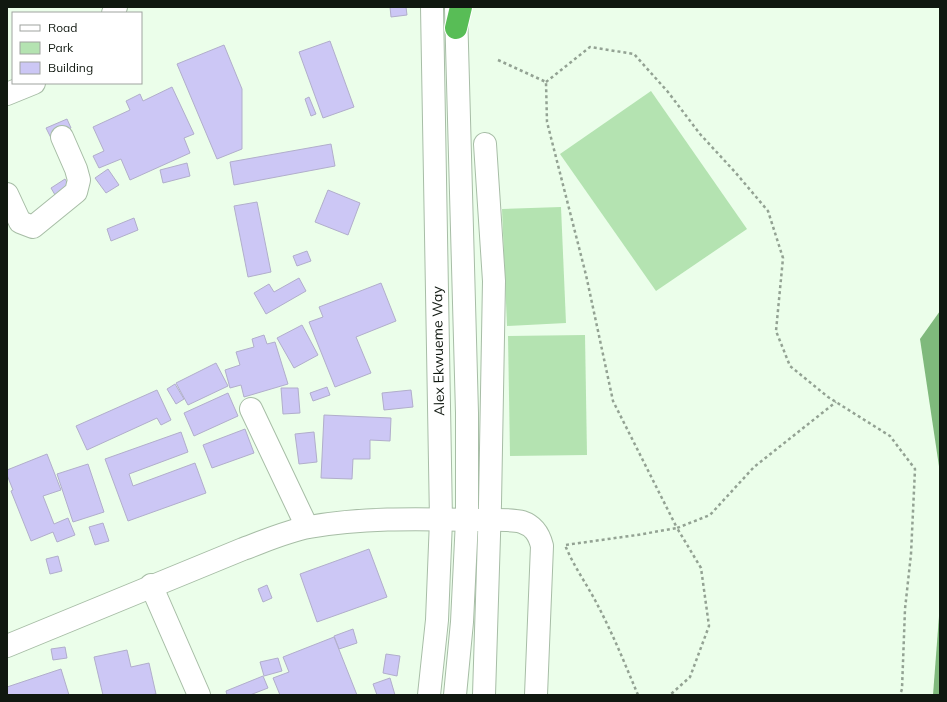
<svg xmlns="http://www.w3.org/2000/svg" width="947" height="702" viewBox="0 0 947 702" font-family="Mulish,sans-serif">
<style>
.green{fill:#b4e3b1}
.water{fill:#7fb97c}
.building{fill:#ccc7f5;stroke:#b1aecb}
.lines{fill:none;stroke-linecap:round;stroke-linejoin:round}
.minor-casing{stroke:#a7bda6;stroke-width:24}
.highway-casing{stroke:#fff;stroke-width:24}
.path{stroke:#93a293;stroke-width:2.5;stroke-dasharray:3 3;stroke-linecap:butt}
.minor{stroke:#fff;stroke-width:22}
.highway{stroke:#58bd56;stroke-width:22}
.labels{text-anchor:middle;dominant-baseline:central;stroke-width:3.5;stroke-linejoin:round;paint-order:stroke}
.street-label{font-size:14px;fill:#101810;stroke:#fff}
</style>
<rect width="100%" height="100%" fill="#ebfeea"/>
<g class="green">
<polygon points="651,91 747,229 656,291 560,154"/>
<polygon points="561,207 566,323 507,326 502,209"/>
<polygon points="585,335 587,455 510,456 508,336"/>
</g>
<g class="water">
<polygon points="940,311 940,473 920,339"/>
<polygon points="940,603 940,695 933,695"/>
</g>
<g class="building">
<polygon points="390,7 406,7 407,15 391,17"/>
<polygon points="330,41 354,107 323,118 299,52"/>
<polygon points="224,45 242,89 242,149 217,159 177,64"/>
<polygon points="172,87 194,134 184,138 190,153 130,180 121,159 99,168 93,156 104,151 93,127 130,110 126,101 140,94 143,101"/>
<polygon points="309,97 316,114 311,116 305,99"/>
<polygon points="67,119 71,128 51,138 46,128"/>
<polygon points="331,144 335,166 234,185 230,162"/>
<polygon points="187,163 190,176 163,183 160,170"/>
<polygon points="108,169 119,185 106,193 95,178"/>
<polygon points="65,179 72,191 58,200 51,188"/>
<polygon points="328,190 360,203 348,235 315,222"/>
<polygon points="257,202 271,272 248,277 234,206"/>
<polygon points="134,218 138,230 111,241 107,229"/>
<polygon points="307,251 311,261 297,266 293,256"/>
<polygon points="299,278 306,291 266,314 254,293 269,284 274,292"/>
<polygon points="381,283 396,321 356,337 371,373 335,387 309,322 323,317 319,307"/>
<polygon points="302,325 318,355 294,368 277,338"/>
<polygon points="264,335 267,344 275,342 288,384 244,397 241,385 230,388 225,370 240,365 236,352 254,347 252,339"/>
<polygon points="216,363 228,386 188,405 176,383"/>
<polygon points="175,384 184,399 176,404 167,389"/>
<polygon points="327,387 330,395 313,401 310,393"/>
<polygon points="281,388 298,388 300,413 283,414"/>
<polygon points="157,390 171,420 161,425 157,418 87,450 76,426"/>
<polygon points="411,390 413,407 384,410 382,393"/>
<polygon points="228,393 238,416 194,436 184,413"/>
<polygon points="324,415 391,418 390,441 370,440 370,459 353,459 352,479 321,478"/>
<polygon points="245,429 254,453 212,468 203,445"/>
<polygon points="181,432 188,452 129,474 133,486 195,463 206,493 128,521 105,459"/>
<polygon points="314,432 317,462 299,464 295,434"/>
<polygon points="47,454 61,490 43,496 54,524 68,518 75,535 57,542 53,532 31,541 11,491 13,490 7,475 7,470"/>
<polygon points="88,464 104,512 73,522 57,474"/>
<polygon points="103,523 109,541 95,545 89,527"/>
<polygon points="369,549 387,597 317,622 300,574"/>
<polygon points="58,556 62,571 50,574 46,559"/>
<polygon points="267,585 272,598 263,602 258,589"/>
<polygon points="353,629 357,643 339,649 334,636"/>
<polygon points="334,637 357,695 280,695 273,678 289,672 283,657"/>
<polygon points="65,647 67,658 53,660 51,649"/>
<polygon points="127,650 131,667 149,663 156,694 150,695 103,695 94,657"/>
<polygon points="386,654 400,656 397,676 383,673"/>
<polygon points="278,658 282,671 264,676 260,662"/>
<polygon points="61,669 69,695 7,695 7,687"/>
<polygon points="263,676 268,688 250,695 227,695 226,691"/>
<polygon points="390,678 395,695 377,695 373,684"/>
</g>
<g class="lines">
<g class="minor-casing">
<g id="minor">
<polyline points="113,13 116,7"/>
<polyline points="7,94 34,83"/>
<polyline points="7,194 20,222 33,227 76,192 79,180 76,169 62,137"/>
<polyline points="251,409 307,527"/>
<polyline points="151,585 199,695"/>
<path d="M7,646L243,549C265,541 287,531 309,527C365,517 423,519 479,520C490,520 513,519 522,522C534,526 539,534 542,546L536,695"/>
<polyline points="429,695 437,620 441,520 432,7"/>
<polyline points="455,695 462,622 467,520 467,413 456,9"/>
<polyline points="484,695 490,504 494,281 485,144"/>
</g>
</g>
<g class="highway-casing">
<polyline id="highway" points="456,28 461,7"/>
</g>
<g class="path">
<polyline points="498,60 546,82 547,122 586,275 613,401 677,528 710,515 754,467 836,402"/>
<polyline points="546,82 590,47 634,54 668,92 700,134 735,172 768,211 783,258 776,331 790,366 828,397 890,436 915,469 911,554 905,609 902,689 900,695"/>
<path d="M638,695C625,664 612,632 596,602C586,583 573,565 565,545L637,535L677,528L701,568L709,626L690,677L670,695"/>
</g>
<use href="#minor" class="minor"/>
<use href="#highway" class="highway"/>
</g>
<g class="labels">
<g class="street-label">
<text transform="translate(438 351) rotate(-91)">Alex Ekwueme Way</text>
</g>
</g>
<rect width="947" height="702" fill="none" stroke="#101810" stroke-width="16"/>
<rect x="12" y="12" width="130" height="72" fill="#ffffff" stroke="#9fa39f"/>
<rect x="20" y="25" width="20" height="6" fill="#ffffff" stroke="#9fa39f"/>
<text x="48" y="32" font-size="12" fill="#101810">Road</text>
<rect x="20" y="42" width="20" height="12" fill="#b4e3b1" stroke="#9fa39f"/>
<text x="48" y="52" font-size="12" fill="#101810">Park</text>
<rect x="20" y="62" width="20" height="12" fill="#ccc7f5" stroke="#9fa39f"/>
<text x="48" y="72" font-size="12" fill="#101810">Building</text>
</svg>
